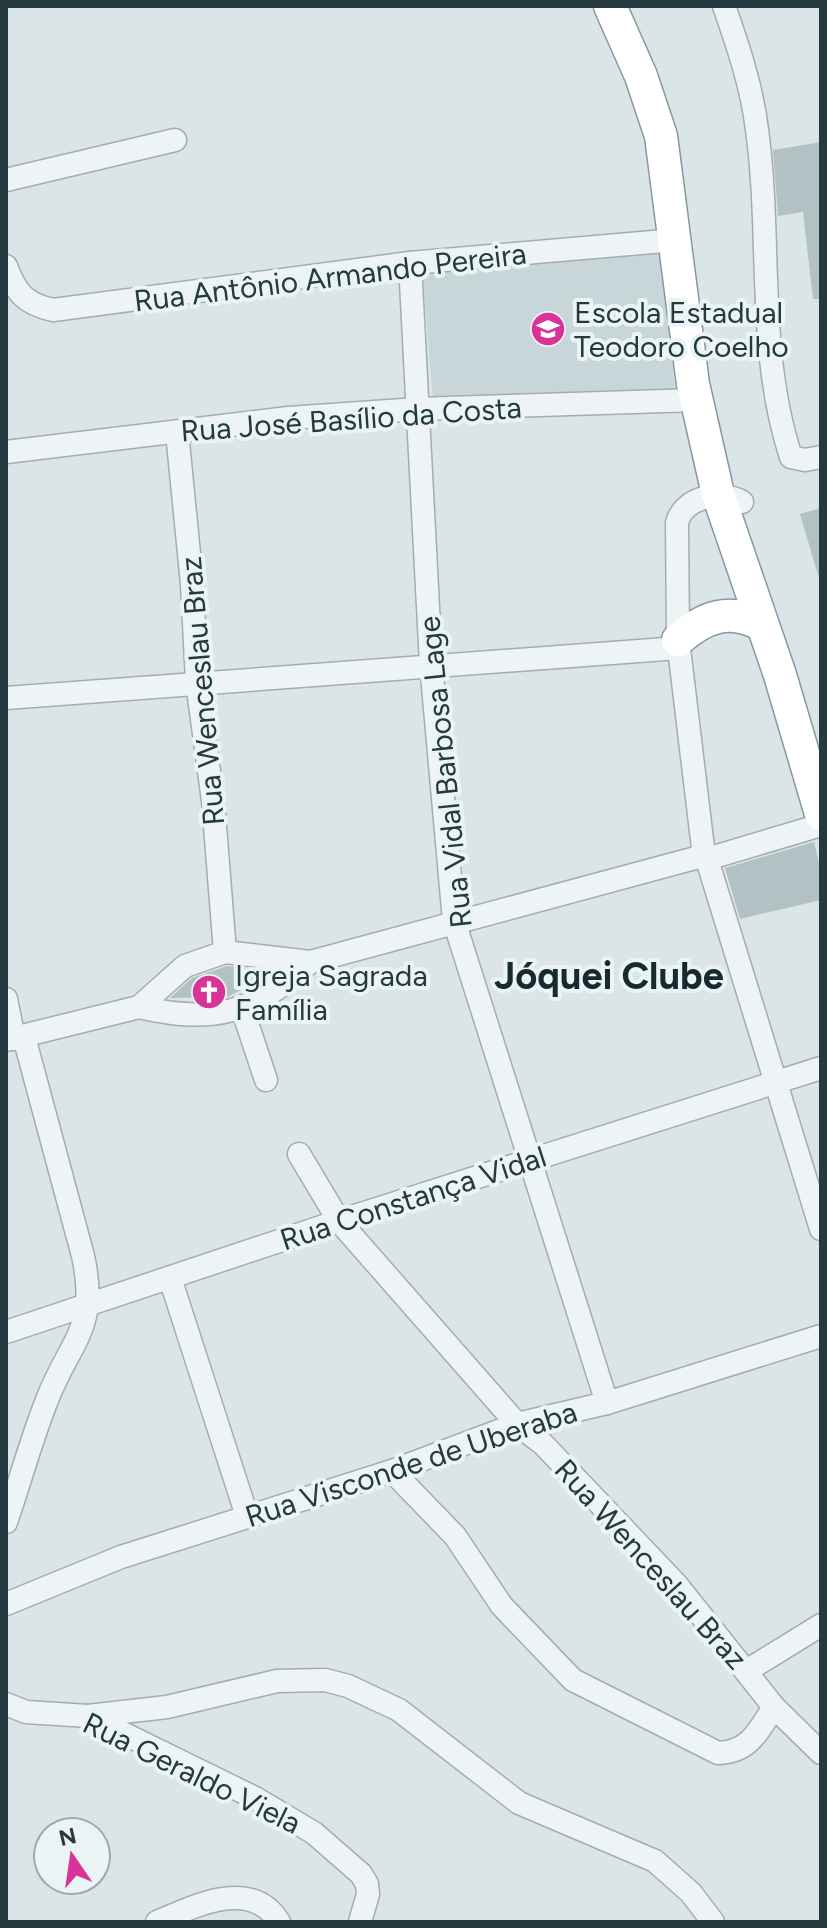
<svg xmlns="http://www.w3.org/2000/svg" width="827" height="1928" viewBox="0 0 827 1928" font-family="Figtree,sans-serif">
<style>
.built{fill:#c9d6d9}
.building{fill:#b2c1c4}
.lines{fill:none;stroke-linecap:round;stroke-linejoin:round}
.minor-casing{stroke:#a0aeb1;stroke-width:25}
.highway-casing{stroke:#829b9f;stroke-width:35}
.minor{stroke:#eef4f5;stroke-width:22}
.highway{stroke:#fff;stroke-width:32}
.labels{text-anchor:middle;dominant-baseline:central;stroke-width:8;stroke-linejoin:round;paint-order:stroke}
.street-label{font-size:30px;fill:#243a3f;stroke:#ebf4f5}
.poi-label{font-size:30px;fill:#243a3f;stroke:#ebf4f5;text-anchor:start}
.district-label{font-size:38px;font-weight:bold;fill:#172a2f;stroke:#ebf4f5}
</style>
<rect width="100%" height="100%" fill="#dbe5e7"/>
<polygon class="built" points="662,243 675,391 433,399 422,267"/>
<g class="building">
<polygon points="821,142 821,299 813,299 803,212 778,216 773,150"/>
<polygon points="821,508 821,574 818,575 800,514"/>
<polygon points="814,842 821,871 821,900 740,919 725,868"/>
<polygon points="227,966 276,972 227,997 170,998 192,978"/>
</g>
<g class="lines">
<g class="minor-casing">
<g id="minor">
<path d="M724,6C738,46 752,87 757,130C772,238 756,351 791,457L805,460L821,457"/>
<polyline points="6,180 175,140"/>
<polyline points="410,263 431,664 454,921 607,1403"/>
<path d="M6,266C16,293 25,304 53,310L410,263L676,240"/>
<polyline points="177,432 192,584 197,682 213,801 225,952"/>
<polyline points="6,452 288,418 418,409 697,400"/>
<polyline points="6,698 679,648"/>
<path d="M703,848L678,640L677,523C683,497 722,489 742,502"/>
<polyline points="717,856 821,825"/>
<polyline points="709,866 821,1229"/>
<polyline points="6,999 14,1039"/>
<path d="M139,1007C213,1024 253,1014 310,962"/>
<polyline points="242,1008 266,1080"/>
<polyline points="6,1040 139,1007 185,966 225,952 310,962 699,857"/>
<polyline points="299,1154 339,1221 517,1424 543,1444 677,1585 774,1707 821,1753"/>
<polyline points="170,1278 247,1516"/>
<polyline points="6,1332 339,1221 821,1068"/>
<path d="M392,1471L455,1536L502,1606L573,1680L718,1753C750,1752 758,1731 774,1707"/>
<path d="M6,1522C20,1482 31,1440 47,1400C70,1340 99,1329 83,1256L24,1037"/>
<polyline points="6,1604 121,1557 392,1471 517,1424 607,1403 821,1336"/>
<polyline points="748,1670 821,1625"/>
<polyline points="6,1704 26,1712 88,1716 255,1798 314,1833 361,1874 367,1884 368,1894 360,1922"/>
<polyline points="88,1716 167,1707 277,1681 325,1680 348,1686 399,1710 519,1803 655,1861 691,1893 713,1922"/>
<path d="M157,1922C195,1906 251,1877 279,1922"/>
</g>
</g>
<g class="highway-casing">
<g id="highway">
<polyline points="610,6 641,76 661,136 693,384 718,494 780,675 821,814"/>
<path d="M678,640C704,617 729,607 762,625"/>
</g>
</g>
<use href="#minor" class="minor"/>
<use href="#highway" class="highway"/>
</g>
<defs>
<g id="school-disc" transform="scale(1.8)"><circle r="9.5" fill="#d93398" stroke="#ebf4f5"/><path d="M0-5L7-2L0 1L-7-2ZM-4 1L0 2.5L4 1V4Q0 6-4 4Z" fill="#fff"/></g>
<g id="church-disc" transform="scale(1.8)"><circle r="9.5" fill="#d93398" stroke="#ebf4f5"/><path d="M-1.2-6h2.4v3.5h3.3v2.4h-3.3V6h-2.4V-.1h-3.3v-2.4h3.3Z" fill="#fff"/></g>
</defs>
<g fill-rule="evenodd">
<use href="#school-disc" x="548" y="329"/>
<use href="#church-disc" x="209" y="992"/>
</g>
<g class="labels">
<g class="street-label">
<text transform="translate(330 277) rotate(-7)">Rua Antônio Armando Pereira</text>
<text transform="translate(351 419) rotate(-4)">Rua José Basílio da Costa</text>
<text transform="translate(202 691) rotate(-95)">Rua Wenceslau Braz</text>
<text transform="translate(445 772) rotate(-96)">Rua Vidal Barbosa Lage</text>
<text transform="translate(413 1198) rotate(-18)">Rua Constança Vidal</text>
<text transform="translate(411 1464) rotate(-18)">Rua Visconde de Uberaba</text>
<text transform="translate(651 1564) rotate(48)">Rua Wenceslau Braz</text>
<text transform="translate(192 1773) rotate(26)">Rua Geraldo Viela</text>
</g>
<g class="poi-label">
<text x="574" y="312">Escola Estadual<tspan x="574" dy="34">Teodoro Coelho</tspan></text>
<text x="235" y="975">Igreja Sagrada<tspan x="235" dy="34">Família</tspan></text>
</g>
<g class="district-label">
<text x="609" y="976">Jóquei Clube</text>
</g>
</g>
<rect width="827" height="1928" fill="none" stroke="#243a3f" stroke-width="16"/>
<g transform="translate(72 1856) rotate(347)"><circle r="38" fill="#ebf4f5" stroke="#9baaac" stroke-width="2"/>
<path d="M0-6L14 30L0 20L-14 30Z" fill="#d93398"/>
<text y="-12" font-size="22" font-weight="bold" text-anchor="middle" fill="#243a3f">N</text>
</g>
</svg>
